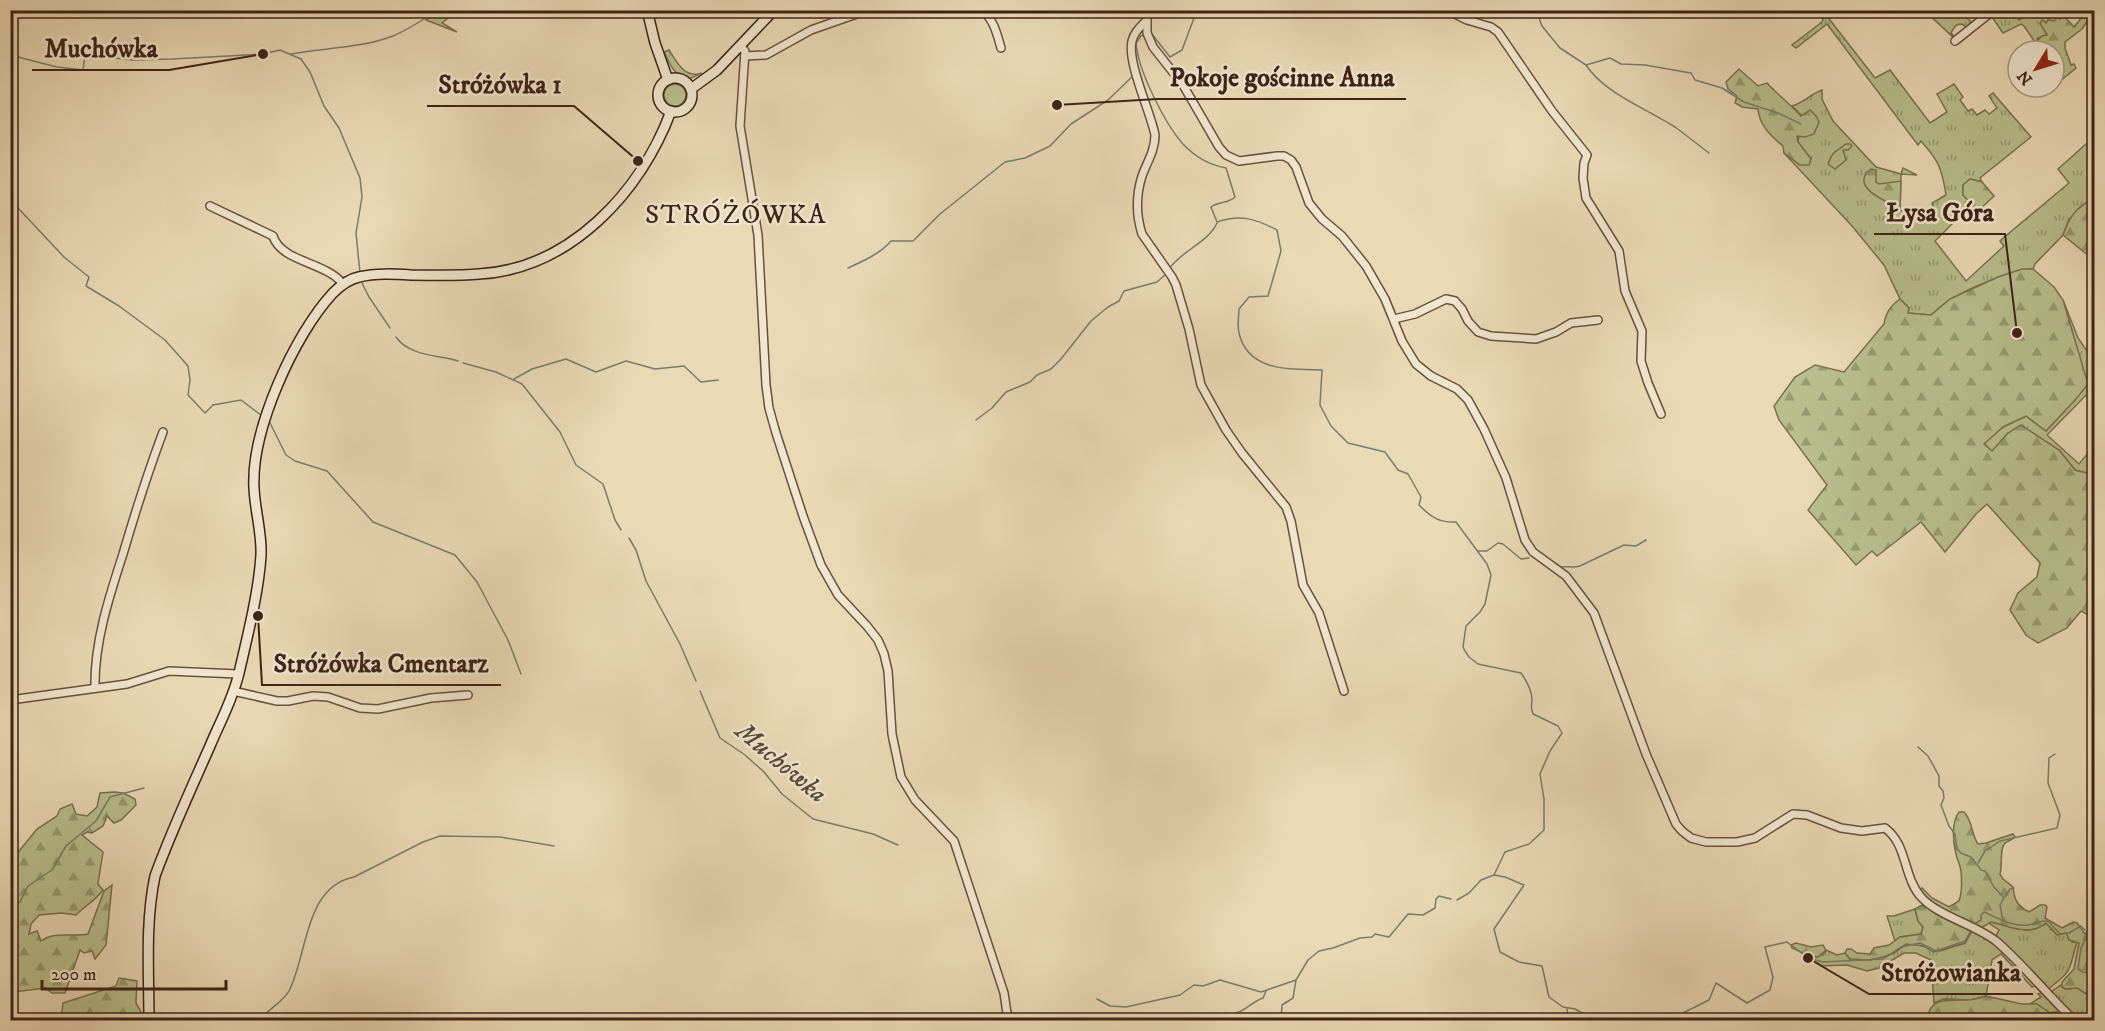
<svg xmlns="http://www.w3.org/2000/svg" width="2105" height="1031" viewBox="0 0 2105 1031" font-family="'IM FELL DW Pica',serif">
<style>
.grass{fill:url(#grass-tufts);stroke:#7b7052;stroke-width:1.5}
.forest{fill:url(#forest-firs);stroke:#7b7052;stroke-width:1.5}
.lines{fill:none;stroke-linecap:round;stroke-linejoin:round}
.stream{stroke:#757e6e;stroke-width:1.5}
.street-casing{stroke:#69503e;stroke-width:10}
.secondary-casing{stroke:#3e2217;stroke-width:12}
.street{stroke:#f1e6cf;stroke-width:7}
.secondary{stroke:#f1e6cf;stroke-width:9}
.labels{text-anchor:middle;dominant-baseline:central;stroke-width:5;stroke-linejoin:round;paint-order:stroke}
.water-label{font-size:26px;font-style:italic;fill:#55483b;stroke:#f1e6cf}
.quarter-label{font-size:27px;letter-spacing:1.5px;fill:#3e2217;stroke:#f1e6cf}
.leader{fill:none;stroke:#3e2217;stroke-width:2}
.callout-dot{fill:#3e2217;stroke:#f1e6cf;stroke-width:2}
.callout-label{font-size:26px;text-anchor:middle;font-weight:bold;fill:#3e2217;stroke:#f1e6cf;stroke-width:5;stroke-linejoin:round;paint-order:stroke}
</style>
<defs>
<pattern id="grass-tufts" width="24" height="20" patternUnits="userSpaceOnUse" patternTransform="scale(1.5)"><rect width="24" height="20" fill="#b8bf8c"/><path d="M3 7l-1-3M5 7V3M7 7l1-3M15 17l-1-3M17 17v-4M19 17l1-3" fill="none" stroke="#979b71"/></pattern>
<pattern id="forest-firs" width="22" height="20" patternUnits="userSpaceOnUse" patternTransform="scale(1.5)"><rect width="22" height="20" fill="#b8bf8c"/><path d="M5 1l3.5 6h-7zM16 11l3.5 6h-7z" fill="#979b71"/></pattern>
</defs>
<rect width="100%" height="100%" fill="#ead9b5"/>
<filter id="stains"><feTurbulence type="fractalNoise" baseFrequency=".00333" numOctaves="4"/><feColorMatrix values="0 0 0 0 .2 0 0 0 0 .09 0 0 0 0 .02 0 0 0 .5 -.17"/></filter>
<radialGradient id="worn" r=".72"><stop offset=".6" stop-color="#630" stop-opacity="0"/><stop offset="1" stop-color="#630" stop-opacity=".3"/></radialGradient>
<g class="grass">
<polygon points="2043,10 2049,19 2065,11 2075,11 2066,17 2062,15 2060,19 2058,18 2047,36 2038,38 2037,40 2043,51 2041,51 2024,26 2021,24 2003,33 1992,17 2000,11 2012,11 2019,20 2034,11"/>
<path d="M1818,11H1823L1875,78L1890,70L1930,123L1947,112L1937,94L1954,84L1963,97L1960,100L1968,111L1972,109L1977,115L1985,110L1989,114L1997,108L1989,96L1993,93L2031,137L1980,178L1982,182L1970,179L1963,185V195L1972,204L1935,241L1966,281L2004,246L2000,241L2002,239L2069,183L2058,169L2094,137V201L2092,199L2069,219L2063,235L2035,264L2033,269C2012,270 1968,288 1950,300C1943,304 1937,310 1931,315L1908,313L1909,308L1900,299L1884,265L1852,226L1784,153L1800,165L1811,159L1798,142L1802,116L1792,106C1805,102 1809,95 1822,90V99L1833,121L1876,167L1901,174L1903,168L1917,175L1901,174L1900,210L1916,217L1934,210L1932,203L1946,195C1942,169 1939,161 1921,141L1918,145L1827,24L1796,48L1792,45L1822,22L1823,19Z"/>
<path d="M1925,11L1959,13L1975,24L1967,31L1964,25C1957,22 1954,27 1951,33L1955,37L1958,36L1954,38Z"/>
<path d="M669,50C677,63 685,79 702,73L689,79C671,71 673,70 664,52Z"/>
<circle cx="675" cy="95" r="11"/>
<polygon points="2063,300 2078,338 2094,361 2094,387 2047,435 2079,464 2094,446 2094,475 2075,470 2059,450 2008,433 1992,452 1984,443 2003,427 2026,416 2046,431 2076,399 2083,370"/>
<polygon points="1915,909 1918,921 1923,927 1921,934 1900,937 1895,941 1887,916 1894,916"/>
<path d="M1991,922C2009,926 2029,937 2046,923L2049,925L2051,930L2067,933L2072,942H2077C2069,969 2073,971 2048,989L2045,988L1996,936L1999,930L1990,924Z"/>
<polygon points="1973,929 2001,948 2036,986 2032,987 2001,954 1992,960 1986,996 1971,1000 1944,999 1934,1003 1931,960 1916,953 1904,953 1879,968 1867,971 1847,965 1822,966 1803,954 1812,957 1823,955 1826,950 1837,955 1845,953 1850,959 1894,953 1906,944 1916,944 1940,951 1965,943"/>
<polygon points="2061,985 2066,989 2077,988 2092,995 2094,994 2094,1020 2077,1020 2049,993"/>
<polygon points="2043,993 2060,1011 2050,1013 2030,1004 2041,997 2038,994"/>
</g>
<g class="forest">
<polygon points="439,11 457,11 442,23 457,32 426,20"/>
<polygon points="2087,11 2094,11 2082,29 2065,42 2065,48 2071,65 2074,64 2076,68 2054,86 2054,78 2057,76 2061,77 2062,74 2054,67 2054,51 2043,51 2037,41 2042,36 2047,35 2040,23 2043,20 2046,23 2048,20 2054,21 2058,17 2060,19 2062,14 2074,27"/>
<path d="M1739,69L1758,86L1767,83C1778,95 1790,104 1801,116L1810,110L1816,116L1819,122L1814,134L1805,137L1797,136L1798,142L1811,159L1809,165H1800L1784,153L1783,146C1771,136 1759,125 1758,109L1742,107L1735,103L1737,96L1728,89L1726,82Z"/>
<path d="M1846,144H1850L1852,146L1848,150H1843L1846,160L1835,169L1828,164C1832,151 1837,151 1846,144Z"/>
<path d="M1871,169L1876,170V182L1879,184L1901,181L1900,208C1887,202 1848,187 1871,169Z"/>
<polygon points="1970,179 1982,182 1994,196 1978,211 1963,195 1963,185"/>
<path d="M2092,199L2094,201V254L2089,256L2063,235C2070,216 2075,209 2092,199Z"/>
<path d="M2022,269H2033L2054,287L2063,300L2088,384L2076,399L2046,431L2026,416L2003,427L1984,444L1992,451L2008,433L2021,425L2059,450L2075,470L2094,475V618L2081,611L2067,628L2038,643L2026,635L2010,610L2018,593L2037,577L2040,563L1987,504L1976,514L1945,552L1921,522L1877,556L1872,551L1856,565L1808,510L1827,485L1779,420L1774,406L1795,377L1815,365L1844,372L1884,324C1886,313 1890,306 1900,299L1909,308L1908,313L1931,315L1950,299L1998,277Z"/>
<path d="M115,792L123,793L135,799L136,805L121,820L114,823L107,816L103,826L92,833L87,832L82,835L103,852L98,884L103,890C95,901 86,905 76,915L62,913L39,915L31,924L29,934L37,931L41,941C54,931 73,937 88,934L104,891L112,885L106,945L95,959L92,951L84,953L80,950L65,993H52L45,988L14,992C9,978 15,972 10,959L11,861L37,829L57,816L60,809L72,804L76,814L87,816L97,807L100,793Z"/>
<path d="M1959,812H1964C1973,821 1971,834 1978,844L1986,843L2013,834L2015,837C2012,840 2008,841 2005,843C1999,849 2003,864 2000,874L2003,879L2013,887C2014,899 2017,906 2029,912L2040,905H2045L2047,907L2045,918L2062,928L2073,922L2077,923L2085,934L2094,926V994L2088,995L2077,988L2066,989L2062,987V982L2074,969L2079,943L2069,940L2066,933L2057,935L2046,923C2029,937 2009,926 1991,922L1981,928L1929,902L1918,890L1922,888L1932,898L1949,907L1959,901C1962,892 1962,882 1961,872C1961,866 1957,860 1956,854C1953,843 1951,822 1959,812Z"/>
<polygon points="1922,905 1973,929 1965,943 1933,952 1924,946 1906,944 1894,953 1883,957 1870,960 1850,959 1845,953 1847,949 1851,949 1857,953 1870,954 1874,948 1889,945 1900,937 1921,934 1923,927 1918,921 1915,909"/>
<polygon points="1796,943 1811,947 1823,945 1826,950 1818,957 1812,957 1792,948 1791,945"/>
<polygon points="119,978 137,981 136,1003 141,1012 141,1020 61,1020 63,1003 116,986"/>
<path d="M1986,996L2022,1004H2037L2050,1013L2060,1011L2070,1020H1928C1927,997 1951,1000 1967,1000C1974,1000 1980,998 1986,996Z"/>
</g>
<g class="lines">
<g class="stream">
<polyline points="1536,10 1542,26 1560,48 1586,65 1610,58 1621,64 1645,65 1691,73 1695,80 1722,88 1744,102 1778,113 1801,124"/>
<polyline points="1149,34 1151,33 1170,57 1182,50 1197,10"/>
<path d="M1144,35L1141,36L1136,43C1138,70 1164,122 1182,143C1194,156 1209,165 1226,168L1235,197C1228,204 1219,201 1211,207L1217,222C1241,214 1256,219 1277,230L1281,251L1268,296L1249,297L1239,309C1239,316 1237,325 1239,333C1248,372 1290,369 1322,370L1320,405L1331,426L1348,443L1385,452L1398,470L1408,474L1421,497L1419,505C1431,517 1439,523 1456,522L1487,564L1491,575L1485,604L1480,612L1466,626L1463,647L1465,651L1469,657L1478,664L1521,673C1526,680 1531,690 1532,698C1532,705 1530,708 1533,714L1558,726L1562,733L1550,751L1540,774L1544,799V830L1529,844L1505,852L1494,875L1505,877L1524,885L1494,929L1500,952L1519,962L1542,966L1549,997L1563,1007L1575,1009L1595,1020"/>
<path d="M291,54C324,48 362,48 393,36C409,29 423,20 438,10"/>
<polyline points="10,55 57,67 83,70 85,55 133,60 172,59 263,54 280,50 301,59 310,72 324,106 339,128 360,178 362,197 356,233 360,273"/>
<path d="M1586,65C1604,93 1647,109 1675,127C1686,135 1697,144 1709,153"/>
<polyline points="10,176 13,181 18,208 64,257 89,277 86,286 119,306 165,340 188,366 190,380 188,395 205,413 213,405 241,400 262,416"/>
<path d="M848,268C863,261 880,254 891,241H913L940,214L1005,162L1025,158L1050,146L1071,124L1108,100L1134,75"/>
<path d="M1169,269C1181,251 1209,242 1217,223"/>
<polyline points="361,281 369,297 390,328"/>
<path d="M396,337C409,356 438,355 458,361"/>
<polyline points="463,363 496,372 522,384 560,432 576,465 603,484 615,520 621,530"/>
<polyline points="514,379 532,369 566,359 596,372 626,361 655,369 684,366 701,382 718,380"/>
<polyline points="976,420 992,408 1006,392 1030,382 1037,375 1051,369 1061,359 1091,321 1108,307 1119,301 1124,291 1157,282 1167,273"/>
<polyline points="269,421 286,455 295,461 327,471 373,522 455,555 477,582 508,640 521,674"/>
<polyline points="629,538 636,550 646,581 680,644 696,681"/>
<polyline points="1478,551 1487,551 1498,543 1503,544 1521,559 1529,558"/>
<path d="M1561,567C1568,566 1573,568 1580,566L1624,545L1636,546L1646,540"/>
<polyline points="700,691 720,738 745,755 764,772 782,794 813,819 873,834 898,845"/>
<polyline points="1918,747 1928,756 1939,776 1939,786 1943,791 1944,798 1941,805 1949,826 1955,834 1957,849 1961,853 1971,857 1981,870 1985,871 1994,887 2004,898 2000,905 2003,921"/>
<polyline points="1978,863 1985,851 2000,841 2057,828 2060,815 2048,783 2049,758 2055,754"/>
<polyline points="2005,897 2010,889 2014,888"/>
<polyline points="1457,900 1469,893 1481,880 1494,875"/>
<polyline points="10,908 20,902 28,886 52,870 66,846 96,821 110,797 144,788"/>
<path d="M1976,923L1981,920V915L1984,912C1998,918 2012,927 2028,925C2035,924 2040,920 2048,921L2060,934L2069,933L2081,926L2085,930"/>
<polyline points="2086,933 2088,934 2081,948 2078,969 2083,972 2094,974"/>
<polyline points="1097,999 1110,1006 1126,1007 1180,995 1194,985 1203,986 1220,980 1261,992 1296,980"/>
<polyline points="1567,1009 1568,1020"/>
<path d="M260,1020C268,1009 283,1002 289,991C308,954 304,887 354,877L423,842L440,836L500,837L554,846"/>
<path d="M1222,1020C1228,1015 1234,1014 1241,1011C1249,1007 1254,1001 1263,998L1266,991"/>
<polyline points="1281,1020 1282,1005 1293,998 1296,980 1308,960 1319,951 1333,948 1360,938 1372,937 1375,934 1389,937 1408,914 1423,915 1435,908 1436,899 1439,896 1451,899"/>
<polyline points="1643,1020 1677,1016 1709,1000 1716,983 1747,1003 1770,990 1773,977 1765,947 1787,942 1808,958 1823,962 1883,959 1901,947 1920,943 1936,951 1965,941 1971,930"/>
</g>
<g class="street-casing">
<g id="street">
<path d="M982,10C994,20 997,34 1001,48"/>
<path d="M1147,10V33L1153,47L1183,85L1219,147L1226,155L1239,161L1277,156H1284L1291,160L1296,167L1309,203L1322,219L1342,236L1366,266L1385,299L1402,341L1416,364L1431,376L1457,389L1468,400L1484,429L1506,478L1525,540L1533,552L1566,576L1594,613L1646,754L1676,824L1682,831L1691,838L1706,842H1737L1755,838L1793,814L1807,815L1841,828L1862,831L1885,828C1908,845 1903,877 1921,897C1938,916 1974,924 1996,941C2024,965 2047,995 2074,1020"/>
<polyline points="1447,10 1467,20 1491,27 1498,32 1552,111 1587,155 1584,163 1583,178 1586,198 1619,251 1625,291 1642,331 1641,361 1648,383 1661,414"/>
<path d="M1145,22C1139,28 1134,33 1132,41C1127,63 1150,110 1155,135C1155,151 1147,162 1142,176C1136,195 1136,215 1142,234L1172,277L1176,285L1189,329L1201,385L1226,430L1242,453L1286,507L1291,521L1303,585L1319,613L1344,691"/>
<polyline points="1955,41 1994,10"/>
<polyline points="740,46 745,51 740,126 758,235 766,385 769,408 776,433 803,516 821,565 838,595 867,626 878,640 884,654 888,671 892,734 901,777 915,800 954,841 1004,993 1008,1020"/>
<polyline points="745,56 766,55 811,30 868,10"/>
<path d="M210,206L273,236C281,262 326,262 343,284"/>
<polyline points="1394,319 1415,314 1446,299 1455,301 1462,309 1468,321 1478,332 1491,336 1536,339 1556,332 1571,323 1598,320"/>
<path d="M95,688C94,643 109,597 123,554C135,513 148,472 163,432"/>
<polyline points="233,691 277,701 288,701 313,696 328,697 360,708 378,709 431,698 468,695"/>
<polyline points="10,700 127,684 169,671 238,674"/>
</g>
</g>
<g class="secondary-casing">
<g id="secondary">
<polyline points="647,10 655,43 668,80"/>
<circle cx="675" cy="95" r="17"/>
<polyline points="691,89 717,70 774,10"/>
<path d="M149,1020C149,973 145,923 155,876C171,832 191,789 210,746C220,722 233,699 239,673C247,638 259,591 261,555C262,533 255,511 254,488C251,430 294,335 333,293C341,285 349,279 359,277C376,273 394,274 411,275C434,275 457,276 479,274C570,269 641,192 671,111"/>
</g>
</g>
<use href="#street" class="street"/>
<use href="#secondary" class="secondary"/>
</g>
<g class="labels">
<g class="water-label">
<text transform="translate(781 763) rotate(40)">Muchówka</text>
</g>
<g class="quarter-label">
<text x="736" y="215">STRÓŻÓWKA</text>
</g>
</g>
<path class="leader" d="M263 54L169 70H32M1057 105L1157 99H1406M638 161L574 106H427M2017 333L2005 234H1874M258 616L262 685H501M1808 958L1869 994H2033"/>
<g class="callout-dot">
<circle cx="263" cy="54" r="6"/>
<circle cx="1057" cy="105" r="6"/>
<circle cx="638" cy="161" r="6"/>
<circle cx="2017" cy="333" r="6"/>
<circle cx="258" cy="616" r="6"/>
<circle cx="1808" cy="958" r="6"/>
</g>
<g class="callout-label">
<text x="101" y="57">Muchówka</text>
<text x="1282" y="86">Pokoje gościnne Anna</text>
<text x="500" y="93">Stróżówka 1</text>
<text x="1940" y="221">Łysa Góra</text>
<text x="381" y="672">Stróżówka Cmentarz</text>
<text x="1951" y="981">Stróżowianka</text>
</g>
<rect width="2105" height="1031" fill="none" stroke="#ead9b5" stroke-width="36"/>
<rect x="12" y="12" width="2081" height="1007" fill="none" stroke="#3e2217" stroke-width="3"/>
<rect x="18" y="18" width="2069" height="995" fill="none" stroke="#3e2217" stroke-width="1.5"/>
<g transform="translate(2036 69) rotate(232)"><circle r="28" fill="#f1e6cf" stroke="#a99885" stroke-width="1.5"/>
<path d="M0-4.5L10 22L0 15L-10 22Z" fill="#8f2418"/>
<text y="-9" font-size="16" font-weight="bold" text-anchor="middle" fill="#3e2217">N</text>
</g>
<path d="M42 980v9h184v-9" fill="none" stroke="#3e2217" stroke-width="3"/>
<text x="51" y="980" font-size="18" fill="#3e2217" stroke="#f1e6cf" stroke-width="4.5" paint-order="stroke">200 m</text>
<rect width="100%" height="100%" filter="url(#stains)"/>
<rect width="100%" height="100%" fill="url(#worn)"/>
</svg>
